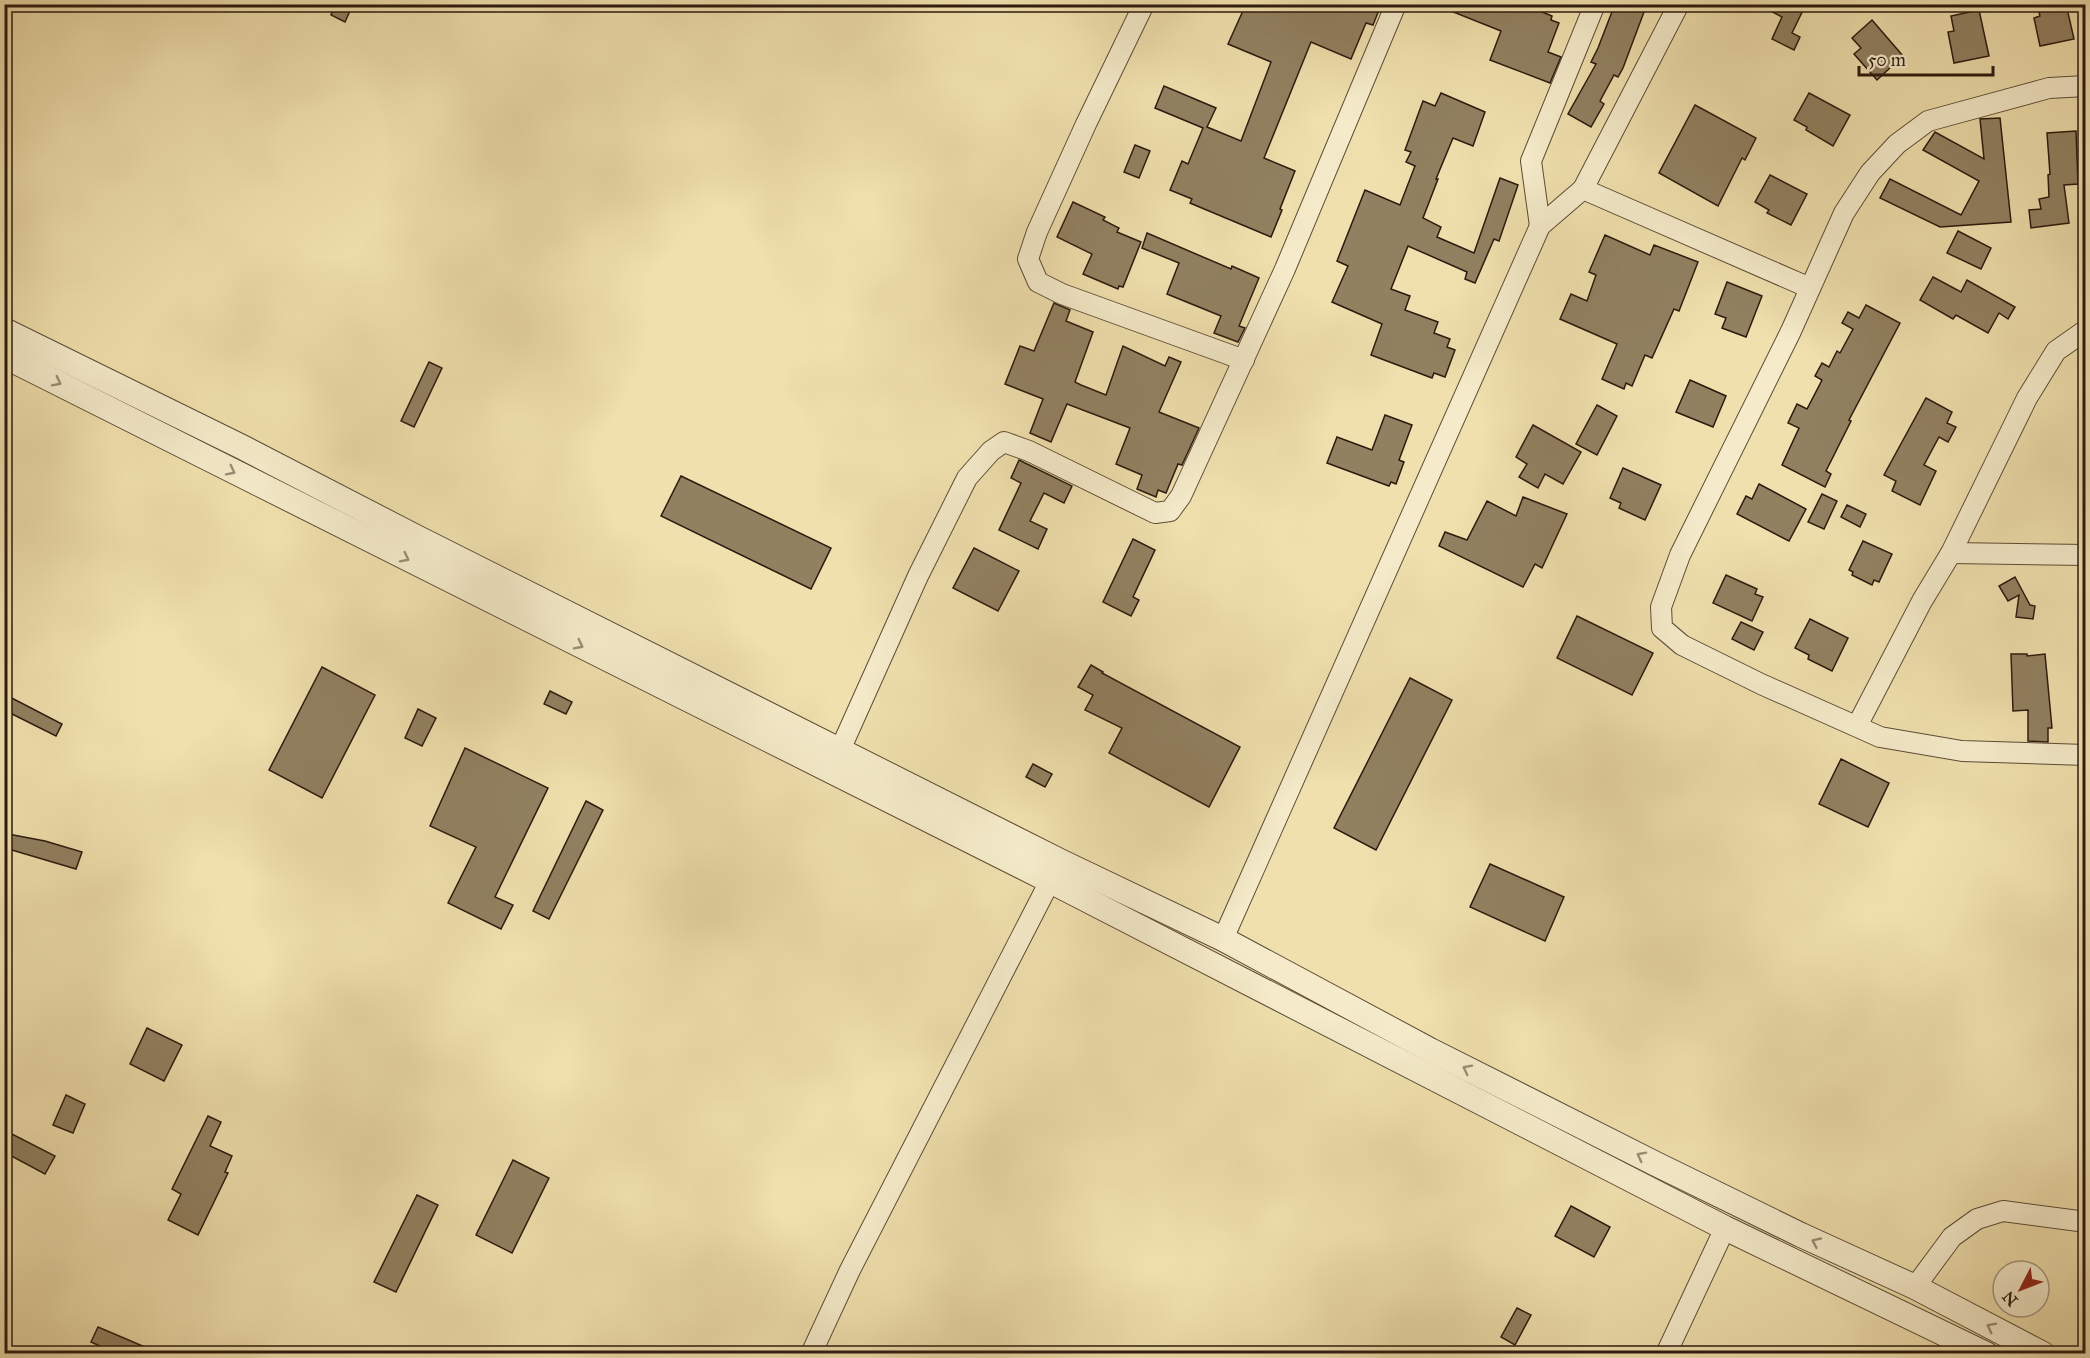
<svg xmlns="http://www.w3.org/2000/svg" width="2090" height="1358" viewBox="0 0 2090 1358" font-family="'IM FELL Great Primer',serif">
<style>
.building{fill:#918161;stroke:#2c1a0f;stroke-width:1.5}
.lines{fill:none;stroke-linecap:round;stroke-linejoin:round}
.minor-casing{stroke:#5d4c36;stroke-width:22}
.tertiary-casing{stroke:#5d4c36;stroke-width:26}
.minor{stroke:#f5ebca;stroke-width:20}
.tertiary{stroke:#f5ebca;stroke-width:24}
.oneway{stroke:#9b8d76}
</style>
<rect width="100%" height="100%" fill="#efe0ad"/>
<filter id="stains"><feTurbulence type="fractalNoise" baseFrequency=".00333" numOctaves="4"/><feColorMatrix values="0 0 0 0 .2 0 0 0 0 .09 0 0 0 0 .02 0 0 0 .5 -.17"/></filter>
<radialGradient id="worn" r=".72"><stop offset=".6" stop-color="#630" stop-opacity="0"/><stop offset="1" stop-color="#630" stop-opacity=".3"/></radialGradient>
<g class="building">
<polygon points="335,4 353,4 345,22 331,15"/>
<polygon points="1246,4 1365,4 1379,10 1373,25 1366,23 1351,59 1311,42 1264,158 1295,171 1280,209 1282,210 1271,237 1190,203 1192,199 1170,190 1182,161 1188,164 1203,128 1155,108 1164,86 1216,108 1207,127 1241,141 1271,62 1228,44"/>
<polygon points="1523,4 1552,16 1551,20 1559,23 1548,52 1561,57 1550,83 1490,60 1501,31 1436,5"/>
<polygon points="1615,4 1647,4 1623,68 1618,77 1614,75 1600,101 1604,104 1591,127 1568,114 1596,64 1591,62 1598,48"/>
<polygon points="1757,4 1806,4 1792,33 1800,37 1794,50 1772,39 1782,17"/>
<polygon points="2037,4 2066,4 2074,39 2040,46 2034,18 2040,16"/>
<polygon points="1979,10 1989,56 1954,63 1948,32 1954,31 1951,16"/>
<polygon points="1872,20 1903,56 1877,80 1854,54 1861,48 1852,38"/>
<polygon points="1441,93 1485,112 1473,146 1453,138 1436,179 1438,179 1423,218 1441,227 1437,237 1474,253 1500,178 1518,185 1499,241 1494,239 1475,283 1465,279 1467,272 1408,246 1391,289 1410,296 1405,310 1438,322 1434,333 1450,339 1447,347 1455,350 1445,377 1434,373 1432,378 1371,355 1382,324 1332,302 1348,266 1337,261 1365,190 1400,205 1415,166 1406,162 1411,152 1405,150 1423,101 1435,106"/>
<polygon points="1809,93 1850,115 1833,146 1806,130 1807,127 1794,120"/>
<polygon points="1695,105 1756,138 1745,160 1742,158 1718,206 1659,173"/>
<polygon points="2000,118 2011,222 1940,227 1880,198 1890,179 1961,215 1979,181 1923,150 1935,132 1984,159 1980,119"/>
<polygon points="2076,131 2078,184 2064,185 2069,223 2031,228 2029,210 2041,209 2039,199 2049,197 2048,175 2050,174 2047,133"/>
<polygon points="1135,145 1150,151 1139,178 1124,172"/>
<polygon points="1770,175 1807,194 1791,225 1767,213 1769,210 1755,202"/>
<polygon points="1073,202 1105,217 1103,220 1119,228 1117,232 1141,242 1123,287 1119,286 1118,289 1083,274 1092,254 1057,237"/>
<polygon points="1958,231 1991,248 1981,269 1947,253"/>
<polygon points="1147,233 1231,269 1232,266 1259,278 1239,326 1245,328 1238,342 1214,333 1221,316 1167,294 1179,263 1142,248"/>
<polygon points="1605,235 1650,255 1654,245 1698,262 1679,311 1674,309 1652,358 1645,355 1632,386 1626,383 1624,389 1602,379 1617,344 1560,319 1571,294 1587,301 1596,275 1589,272"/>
<polygon points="1933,277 1961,292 1967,280 2015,307 2008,319 1999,313 1988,333 1956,315 1953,319 1920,300"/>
<polygon points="1727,282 1762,296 1746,337 1722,328 1726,318 1715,314"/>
<polygon points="1054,303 1070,310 1066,321 1093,332 1075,382 1081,385 1106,395 1123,346 1165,366 1169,357 1181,362 1159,412 1199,428 1182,465 1178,464 1166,493 1158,490 1156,497 1137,489 1142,475 1116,464 1130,428 1067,404 1051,442 1030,433 1043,399 1005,384 1020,346 1034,351"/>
<polygon points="1866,305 1900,323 1849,420 1851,421 1826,471 1831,474 1825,487 1782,465 1799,428 1788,423 1797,404 1807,409 1822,380 1815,376 1822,363 1829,367 1837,351 1840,353 1853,329 1842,323 1848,312 1859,318"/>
<polygon points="429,362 442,368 414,427 401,421"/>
<polygon points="1690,380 1726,396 1713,427 1676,412"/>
<polygon points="1926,398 1952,412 1947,423 1956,427 1948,442 1939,437 1924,465 1936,471 1920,505 1892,491 1896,481 1884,475"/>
<polygon points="1597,405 1617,416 1597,455 1576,444"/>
<polygon points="1385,415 1412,425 1399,460 1404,462 1396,484 1391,482 1389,486 1327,463 1337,437 1372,450"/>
<polygon points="1533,425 1581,452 1563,484 1545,474 1538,488 1519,477 1527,464 1516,457"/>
<polygon points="1019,460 1072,486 1064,503 1044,493 1030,521 1047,529 1038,549 999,530 1021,483 1011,478"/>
<polygon points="1623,468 1661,485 1645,520 1619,508 1621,503 1610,498"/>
<polygon points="681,476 831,548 811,589 661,516"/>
<polygon points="1759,484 1806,509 1789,541 1737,514 1746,496 1752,499"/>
<polygon points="1822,494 1837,501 1824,529 1808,522"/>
<polygon points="1523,497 1567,514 1542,568 1535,564 1523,587 1439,546 1445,532 1467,540 1487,501 1516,516"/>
<polygon points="1847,505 1866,514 1860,527 1841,517"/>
<polygon points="1133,539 1155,550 1133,597 1139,600 1131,616 1103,602"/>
<polygon points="1863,541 1892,554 1879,582 1874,580 1872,585 1852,575 1853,572 1849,570"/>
<polygon points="974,548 1019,571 998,611 953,588"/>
<polygon points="1726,575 1757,589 1755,594 1763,597 1752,621 1713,603"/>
<polygon points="2015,577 2030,605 2035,606 2033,619 2016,617 2019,595 2008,601 1999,586"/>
<polygon points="1577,616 1653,653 1632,695 1557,658"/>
<polygon points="1810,619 1848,638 1832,671 1808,659 1809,655 1795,648"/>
<polygon points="1741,622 1763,632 1754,650 1732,639"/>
<polygon points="2011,654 2027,654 2027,656 2045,654 2052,728 2048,728 2048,742 2028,741 2028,710 2013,711"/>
<polygon points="1091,665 1103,672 1102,673 1240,747 1209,807 1109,753 1122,728 1085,710 1093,695 1078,687"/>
<polygon points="322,667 375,695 322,798 269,770"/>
<polygon points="1410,678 1452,700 1376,850 1334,828"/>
<polygon points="550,691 572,702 566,714 544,704"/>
<polygon points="4,694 62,724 56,736 4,710"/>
<polygon points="418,709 436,718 422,746 405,738"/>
<polygon points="465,748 548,788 495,897 513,905 501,929 448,903 476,847 430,826"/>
<polygon points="1841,759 1889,783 1868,827 1819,804"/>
<polygon points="1033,764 1052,774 1045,787 1026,777"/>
<polygon points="586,801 603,810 549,919 533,911"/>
<polygon points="8,834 45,841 82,852 76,869 5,848"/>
<polygon points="1490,864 1564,897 1545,941 1470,907"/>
<polygon points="147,1028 182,1045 164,1081 130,1064"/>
<polygon points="66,1095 85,1104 73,1133 53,1125"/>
<polygon points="208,1116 221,1122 210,1146 232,1156 225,1172 228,1173 198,1235 168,1220 181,1194 172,1189"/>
<polygon points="4,1130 55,1156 45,1174 4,1152"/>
<polygon points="513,1160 549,1178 512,1253 476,1235"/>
<polygon points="417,1195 438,1205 396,1292 374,1282"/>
<polygon points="1571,1206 1610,1227 1594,1257 1555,1236"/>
<polygon points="1517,1308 1531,1315 1515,1345 1501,1337"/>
<polygon points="98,1327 159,1353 116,1353 91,1342"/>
</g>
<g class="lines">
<g class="minor-casing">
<g id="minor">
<polyline points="1144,4 1086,124 1037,232 1028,259 1038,282 1062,294 1244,360"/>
<polyline points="2086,86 2049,88 1928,121 1897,144 1870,173 1844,213 1791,331 1680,555 1661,607 1662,628 1682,645 1761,684 1880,737 1962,751 2086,755"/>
<polyline points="1583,189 1810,288"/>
<polyline points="1540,226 1531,161 1595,4"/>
<polyline points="1951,553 2086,555"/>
<polyline points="1857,726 1922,601 1951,553 2027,398 2056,351 2086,330"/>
<polyline points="840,750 918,576 967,478 991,451 1004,442 1029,451 1155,513 1170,511 1181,496 1285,269 1396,4"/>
<polyline points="1223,939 1540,226 1583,189 1679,4"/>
<polyline points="1915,1287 1952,1237 1977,1219 2003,1211 2086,1222"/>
<polyline points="811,1354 850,1270 1050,881"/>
<polyline points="1666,1354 1725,1228"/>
</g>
</g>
<g class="tertiary-casing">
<g id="tertiary">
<polyline points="4,330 242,447 416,537 1060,861 1223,939 1430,1050 1656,1164 1801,1235 1915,1287 2043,1354"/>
<polyline points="4,356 1050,881 1725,1228 1986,1354"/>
</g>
</g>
<use href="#minor" class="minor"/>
<use href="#tertiary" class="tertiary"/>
</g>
<defs><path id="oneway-chevron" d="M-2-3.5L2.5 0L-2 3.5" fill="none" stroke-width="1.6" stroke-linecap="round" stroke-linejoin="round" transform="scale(1.5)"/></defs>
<g class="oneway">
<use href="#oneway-chevron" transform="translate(57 382) rotate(27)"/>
<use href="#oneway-chevron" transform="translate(231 471) rotate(27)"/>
<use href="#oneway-chevron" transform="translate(405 558) rotate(27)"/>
<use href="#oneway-chevron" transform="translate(579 645) rotate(27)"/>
<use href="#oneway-chevron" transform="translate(1467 1069) rotate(-153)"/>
<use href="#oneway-chevron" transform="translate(1641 1156) rotate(-153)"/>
<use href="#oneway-chevron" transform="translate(1816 1242) rotate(-155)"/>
<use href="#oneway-chevron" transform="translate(1991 1327) rotate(-153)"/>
</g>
<rect width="2090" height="1358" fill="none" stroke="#efe0ad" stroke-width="24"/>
<rect x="6" y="6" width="2078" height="1346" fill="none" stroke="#2c1a0f" stroke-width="3"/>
<rect x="12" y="12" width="2066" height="1334" fill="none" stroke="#2c1a0f" stroke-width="1.5"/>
<g transform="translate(2021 1289) rotate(228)"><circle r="28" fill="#f5ebca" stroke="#a5977f" stroke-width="1.5"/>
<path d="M0-4.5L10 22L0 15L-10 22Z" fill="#8f2418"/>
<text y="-9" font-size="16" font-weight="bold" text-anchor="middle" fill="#2c1a0f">N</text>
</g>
<path d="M1859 66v9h134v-9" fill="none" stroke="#2c1a0f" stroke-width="3"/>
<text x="1868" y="66" font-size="18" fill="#2c1a0f" stroke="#f5ebca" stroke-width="4.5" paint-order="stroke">50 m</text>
<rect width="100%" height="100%" filter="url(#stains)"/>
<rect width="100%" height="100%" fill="url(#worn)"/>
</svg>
